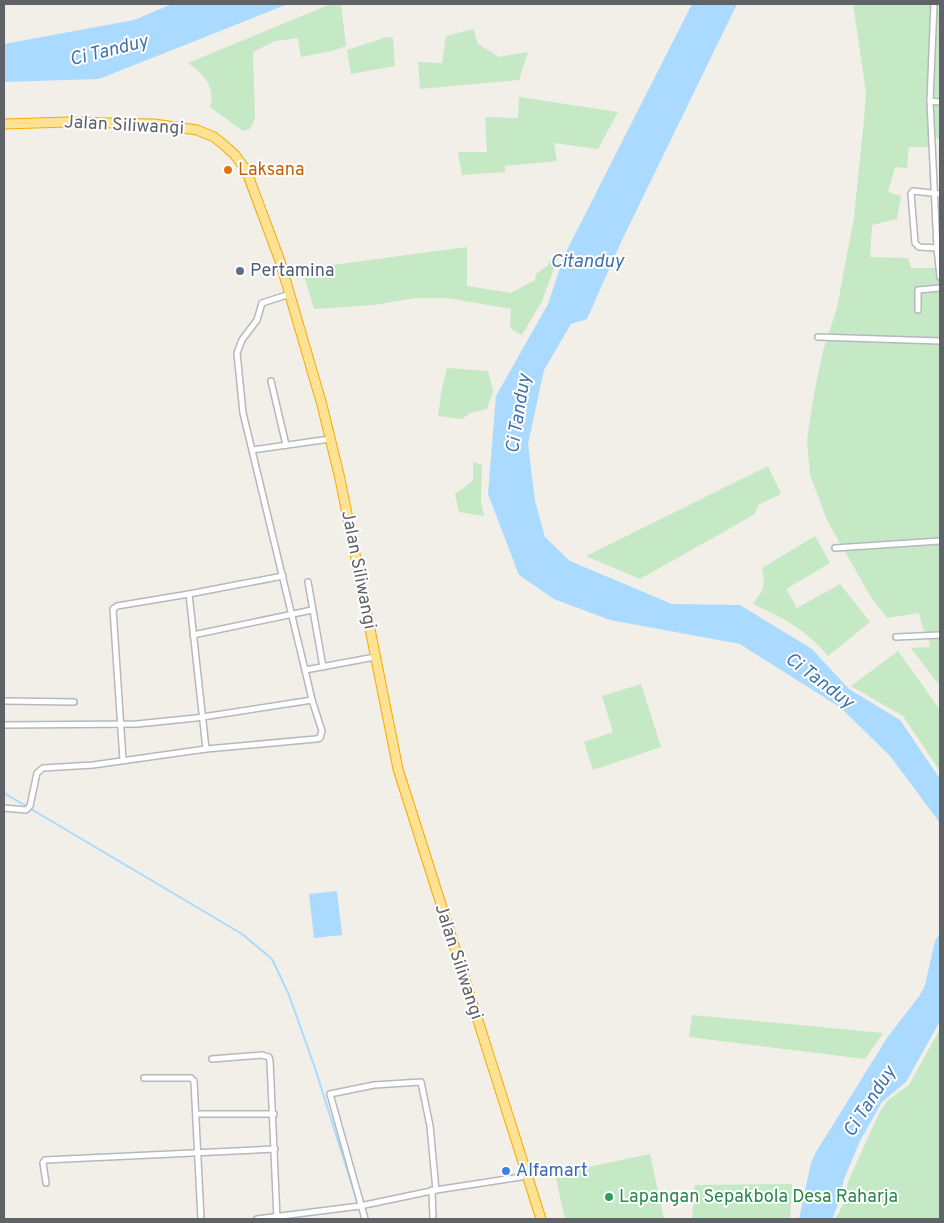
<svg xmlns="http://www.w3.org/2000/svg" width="944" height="1223" viewBox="0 0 944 1223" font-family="Overpass,sans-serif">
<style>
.green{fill:#c5e8c5}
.water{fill:#aadaff}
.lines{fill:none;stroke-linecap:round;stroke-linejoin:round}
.stream{stroke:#aadaff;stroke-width:2}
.street-casing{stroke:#b5b8bc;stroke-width:8}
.highway-casing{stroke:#f9ab00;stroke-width:11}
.street{stroke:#fff;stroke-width:5}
.highway{stroke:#fde293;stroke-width:9}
.food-dot{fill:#e8710a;stroke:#fff;stroke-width:2}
.service-dot{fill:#5c6f8a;stroke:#fff;stroke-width:2}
.shop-dot{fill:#3f7fe0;stroke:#fff;stroke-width:2}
.leisure-dot{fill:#2e9e5b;stroke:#fff;stroke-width:2}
.labels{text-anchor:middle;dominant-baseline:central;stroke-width:4;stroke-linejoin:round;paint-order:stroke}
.street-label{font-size:18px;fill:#5f6368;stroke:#fff}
.food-label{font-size:18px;fill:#c56008;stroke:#fff;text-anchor:start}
.service-label{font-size:18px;fill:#4e5e75;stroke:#fff;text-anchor:start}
.shop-label{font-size:18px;fill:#366cbe;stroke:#fff;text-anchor:start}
.leisure-label{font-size:18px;fill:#27864d;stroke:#fff;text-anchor:start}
.water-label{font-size:19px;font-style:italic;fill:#4174aa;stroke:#fff}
</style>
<rect width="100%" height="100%" fill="#f1efe8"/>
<g class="green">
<path d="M331,4H341L346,46L332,51L301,57L298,38L275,41L253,52L255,118L250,129L243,131L210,107C216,88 204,74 188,63Z"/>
<polygon points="853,4 940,4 940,140 929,134 929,147 909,147 907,168 895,167 888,192 901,196 897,219 872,225 870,257 908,258 911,268 940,268 940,686 911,648 930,647 927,633 923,629 919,613 887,618 871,597 827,520 810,475 807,440 814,394 823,351 837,308 854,217 864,120 866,92"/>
<polygon points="473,29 478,44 499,57 528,52 519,80 420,89 418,62 442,63 446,36"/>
<polygon points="387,37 393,38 395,66 351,74 347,50"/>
<polygon points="519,97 618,112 598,149 554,143 557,161 505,166 505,172 462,175 458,152 487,152 485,117 518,118"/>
<polygon points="467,247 467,286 511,293 535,280 536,274 548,265 551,258 559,255 542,301 522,335 510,328 511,309 447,298 416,298 373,305 314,309 302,269"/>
<polygon points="447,368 488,371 493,391 487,409 470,413 462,419 438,416 442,388"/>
<polygon points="473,462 482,465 481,501 484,516 459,512 455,494 473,481"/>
<polygon points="768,466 781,494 758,505 755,514 640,579 586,556"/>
<path d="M815,536L830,563L786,589L797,608L840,584L870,622L828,656C805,629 785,619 753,604C763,591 766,585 762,568Z"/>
<polygon points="898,651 940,710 940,771 903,716 851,686"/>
<polygon points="641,684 661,747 593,770 584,742 613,732 602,696"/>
<polygon points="692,1015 883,1033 865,1059 689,1037"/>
<polygon points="940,1029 940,1219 835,1219 842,1207 848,1182 879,1113 888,1100 909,1085"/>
<polygon points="650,1154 664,1219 565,1219 555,1174"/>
<polygon points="792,1184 790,1219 688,1219 692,1218 695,1185"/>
</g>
<g class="water">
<polygon points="172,4 288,4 99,79 4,82 4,44 134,20"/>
<polygon points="692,4 737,4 622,240 587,319 571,324 544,370 528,444 535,501 545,537 570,561 672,604 740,605 812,649 849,689 900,720 940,779 940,823 890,756 841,708 740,644 610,620 554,599 519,575 488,494 496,396 548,304 564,256"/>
<polygon points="337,891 342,935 314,938 309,894"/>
<polygon points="940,933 940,1021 906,1082 882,1102 860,1141 844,1179 837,1207 832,1219 799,1219 811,1163 816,1152 887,1038 920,995 925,985 935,941"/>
</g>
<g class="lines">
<polyline class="stream" points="4,793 242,934 272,959 289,995 315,1068 362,1217"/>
<g class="street-casing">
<g id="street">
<polyline points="934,4 930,101 937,248 940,277"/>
<polyline points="930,101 940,102"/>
<polyline points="937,248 919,247 915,243 911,194 913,191 940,194"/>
<polyline points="290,294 262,303 257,320 242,340 237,353 243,413 305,670"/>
<polyline points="918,310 918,290 940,288"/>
<polyline points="818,337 940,341"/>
<polyline points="271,381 286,445"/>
<polyline points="252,450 330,439"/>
<polyline points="835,548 940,541"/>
<polyline points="308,582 323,667"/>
<polyline points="193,635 312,610"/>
<polyline points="896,637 940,635"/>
<polyline points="4,701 74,702"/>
<polyline points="4,725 137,724 196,718 312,700 305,670 375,657"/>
<polyline points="206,749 189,594 283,576"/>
<polyline points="123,760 113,609 117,606 189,594"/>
<polyline points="4,808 26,810 30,806 37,773 43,768 93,765 206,749 316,739 320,738 322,731 312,700"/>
<polyline points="212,1059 262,1055 269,1057 270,1061 277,1219"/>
<polyline points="144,1078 191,1078 194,1081 201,1219"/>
<polyline points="197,1114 274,1114"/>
<polyline points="46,1183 43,1163 45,1160 275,1149"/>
<polyline points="432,1190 433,1219"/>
<polyline points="257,1219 360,1206 436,1190 527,1176"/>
<polyline points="365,1219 330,1094 374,1085 421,1082 430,1126 436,1190"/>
</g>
</g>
<g class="highway-casing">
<polyline id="highway" points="4,124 68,122 154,124 197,130 214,137 224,145 235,155 246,170 280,261 322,405 340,479 398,769 541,1219"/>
</g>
<use href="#street" class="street"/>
<use href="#highway" class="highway"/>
</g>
<circle class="food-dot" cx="228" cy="170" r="5"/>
<circle class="service-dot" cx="240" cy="271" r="5"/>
<circle class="shop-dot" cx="506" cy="1171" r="5"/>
<circle class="leisure-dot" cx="609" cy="1197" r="5"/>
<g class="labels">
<g class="street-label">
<text transform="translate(124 126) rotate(3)">Jalan Siliwangi</text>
<text transform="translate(358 570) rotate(79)">Jalan Siliwangi</text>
<text transform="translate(458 962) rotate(72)">Jalan Siliwangi</text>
</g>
<g class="food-label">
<text x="238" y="170">Laksana</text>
</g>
<g class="service-label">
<text x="250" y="271">Pertamina</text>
</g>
<g class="shop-label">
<text x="516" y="1171">Alfamart</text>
</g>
<g class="leisure-label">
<text x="619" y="1197">Lapangan Sepakbola Desa Raharja</text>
</g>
<g class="water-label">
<text transform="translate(109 51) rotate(-14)">Ci Tanduy</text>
<text x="587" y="262">Citanduy</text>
<text transform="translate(519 414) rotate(-81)">Ci Tanduy</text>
<text transform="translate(819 681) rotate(37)">Ci Tanduy</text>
<text transform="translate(870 1102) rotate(-57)">Ci Tanduy</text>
</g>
</g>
<rect width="944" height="1223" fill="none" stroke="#5f6368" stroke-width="10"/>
</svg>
